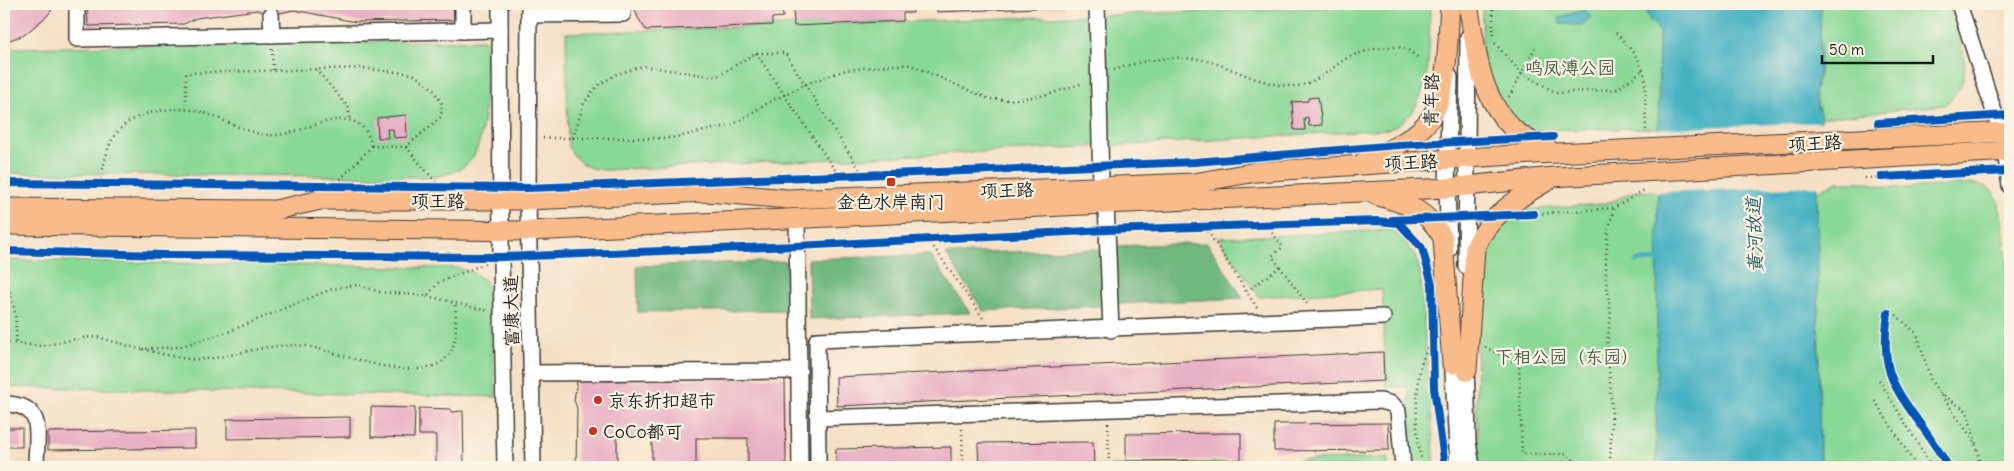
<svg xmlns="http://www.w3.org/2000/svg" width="2014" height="471" viewBox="0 0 2014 471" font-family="Delius,'LXGW WenKai TC',sans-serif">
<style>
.green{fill:#8ad897;stroke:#537a5a}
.forest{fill:#6fb880;stroke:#466a4e}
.water{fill:#45b1c2;stroke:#30666f}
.pier{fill:#f5dfc4}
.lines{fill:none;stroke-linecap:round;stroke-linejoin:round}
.stream{stroke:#45b1c2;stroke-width:4.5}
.building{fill:#e9afc4}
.minor-casing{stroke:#3d3935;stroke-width:18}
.major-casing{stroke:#3d3935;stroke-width:21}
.path{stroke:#3d3935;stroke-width:2.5;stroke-dasharray:1 4;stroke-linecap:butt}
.minor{stroke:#fff;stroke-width:15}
.major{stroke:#fabb8b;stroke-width:19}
.cycleway-casing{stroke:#fcf5e5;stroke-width:11}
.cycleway{stroke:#0057b8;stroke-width:8}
.poi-dot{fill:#c8321e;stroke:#fcf5e5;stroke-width:2}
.labels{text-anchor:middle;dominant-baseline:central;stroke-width:4.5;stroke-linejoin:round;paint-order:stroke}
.park-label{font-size:18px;fill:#425e47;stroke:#fcf5e5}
.street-label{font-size:18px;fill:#1c1c1c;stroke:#fcf5e5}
.poi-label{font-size:18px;fill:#1c1c1c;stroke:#fcf5e5;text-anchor:start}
.water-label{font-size:19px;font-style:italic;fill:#2e5f67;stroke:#fcf5e5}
</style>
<rect width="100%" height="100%" fill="#fcf5e5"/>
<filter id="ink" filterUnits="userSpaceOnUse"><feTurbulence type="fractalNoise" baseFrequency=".02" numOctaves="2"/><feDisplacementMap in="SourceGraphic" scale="10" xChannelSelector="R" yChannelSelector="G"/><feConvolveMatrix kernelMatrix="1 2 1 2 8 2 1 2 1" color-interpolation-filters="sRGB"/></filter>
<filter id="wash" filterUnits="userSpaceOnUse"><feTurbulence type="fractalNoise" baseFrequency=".0096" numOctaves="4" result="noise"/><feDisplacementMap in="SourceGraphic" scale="20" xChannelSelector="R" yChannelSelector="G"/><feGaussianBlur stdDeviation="1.12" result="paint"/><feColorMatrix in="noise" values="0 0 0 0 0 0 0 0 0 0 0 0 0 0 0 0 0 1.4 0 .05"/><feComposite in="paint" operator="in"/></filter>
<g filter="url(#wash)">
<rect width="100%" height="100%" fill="#f5dfc4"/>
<g class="green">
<path d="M1430,4C1428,45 1436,110 1389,129L1148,144L605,170C586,169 577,163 568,146L566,33Z"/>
<polygon points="1482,4 1659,4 1658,128 1530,130 1510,119 1482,62"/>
<path d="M1821,4H1948C1959,40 1981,77 1944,105L1821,118L1814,93L1819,74Z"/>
<path d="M486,40C485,69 489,140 470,161C462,171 447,174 435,177L4,173V48Z"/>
<path d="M1838,182H1865L1885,187L1903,188L1973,184C1981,185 1989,187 1994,193C2014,222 2010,420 2010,467H1820L1817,194L1821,189Z"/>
<polygon points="1658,191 1656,467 1480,467 1476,406 1478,265 1484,244 1511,215 1526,210 1601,204 1613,201 1632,192"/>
<path d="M1391,230C1406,239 1415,253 1420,270L1435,467H1412L1408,387H1386L1382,289L1259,297L1219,238Z"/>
<polygon points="4,260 459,268 476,274 486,282 496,397 4,387"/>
<polygon points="1388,458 1388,467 1071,467"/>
</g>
<g class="forest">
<polygon points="1207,243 1243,298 1117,304 1115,246"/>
<polygon points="1100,249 1103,306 983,311 946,254"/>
<polygon points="930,255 970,313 809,319 808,259"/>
<polygon points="789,261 789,310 638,312 637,266"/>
</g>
<g class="water">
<polygon points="1642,4 1821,4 1819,74 1814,93 1821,118 1817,194 1820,467 1656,467 1659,30 1650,21"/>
<polygon points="1585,10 1591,17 1584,25 1560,24 1559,17"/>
</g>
<polygon class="pier" points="1823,122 1820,186 1655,192 1656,129"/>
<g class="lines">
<polyline class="stream" points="1636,261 1662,260"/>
</g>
<g id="blocks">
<g class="building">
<polygon points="16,4 56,4 47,16 24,35 4,42 4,9"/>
<polygon points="87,4 453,4 454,20 356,22 294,10 270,15 257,10 196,18 184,24 88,26"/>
<polygon points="633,4 782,4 783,17 772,18 772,25 646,30 638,18"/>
<polygon points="793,4 926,4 926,5 912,6 913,13 903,13 903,21 794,26"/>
<polygon points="937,4 1063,4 1064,7 937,12"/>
<polygon points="1318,97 1322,125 1309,126 1308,117 1304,118 1305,130 1294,130 1292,102 1308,101 1308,98"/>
<polygon points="406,115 407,137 394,138 393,129 387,129 388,138 378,138 377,118"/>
<polygon points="1383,352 1384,381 837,406 836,377"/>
<polygon points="785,377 786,467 748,467 748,438 696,438 696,467 652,467 652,435 617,435 617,467 576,467 577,408 574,400 577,381 589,378 607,381"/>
<polygon points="371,407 415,408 414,438 371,437"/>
<polygon points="419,408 451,409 451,412 463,411 464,467 436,467 436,435 419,435"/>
<polygon points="350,417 350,437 227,439 227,419"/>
<polygon points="1388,423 1389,450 1274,451 1274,424"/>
<rect x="4" y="428" width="18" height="19"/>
<polygon points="195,430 195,448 48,450 48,432"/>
<polygon points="1241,433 1241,460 1126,461 1126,434"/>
<polygon points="1093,442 1094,467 979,467 978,443"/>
<polygon points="951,447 951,467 836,467 836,449"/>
</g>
</g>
</g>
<g filter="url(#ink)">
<use href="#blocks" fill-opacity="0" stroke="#3d3935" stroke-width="1"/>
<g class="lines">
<g class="minor-casing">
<g id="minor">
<polyline points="77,4 77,39 500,30"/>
<polyline points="463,4 463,31"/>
<polyline points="500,4 501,257 505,467"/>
<polyline points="529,4 528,200 533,467"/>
<polyline points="1097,4 1101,187"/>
<polyline points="1959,4 2001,133"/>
<polyline points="271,15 272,35"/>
<polyline points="529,15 623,14 623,4"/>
<polyline points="2005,151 2010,186"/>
<polyline points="1106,203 1111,330"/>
<polyline points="797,219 800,467"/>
<polyline points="1449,249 1447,188 1450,77"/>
<polyline points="1466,266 1468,37"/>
<polyline points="1452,354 1458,467"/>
<polyline points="1466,361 1468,442 1472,467"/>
<polyline points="531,373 799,371"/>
<path d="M4,404C47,404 36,435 36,467"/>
<polyline points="818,418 1380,401 1392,404 1398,411 1403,467"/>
<polyline points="818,467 817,340 1383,317"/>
</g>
</g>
<g class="major-casing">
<g id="major">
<path d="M1468,4C1476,48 1479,101 1517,132C1527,140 1542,146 1554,153"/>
<path d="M1365,161C1386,151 1407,143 1424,126C1450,101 1447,39 1450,5"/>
<path d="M1375,195C1407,204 1426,208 1443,238L1452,364"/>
<polyline points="4,208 275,210 321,200 528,200 707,192 787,199 1194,183 1256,172 1513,155 2010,132"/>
<polyline points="4,225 529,231 1447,188 1553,177 2010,151"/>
<path d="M1467,371L1475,248C1490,213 1519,198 1549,180"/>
</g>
</g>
<g class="path">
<polyline points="1493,4 1493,41 1521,73 1557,93 1617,89 1643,70"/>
<path d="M1616,33C1629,47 1640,58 1645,77L1646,132"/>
<polyline points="272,49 273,70"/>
<polyline points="756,53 839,176"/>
<polyline points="316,69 349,108 349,121"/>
<path d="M1114,70C1143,60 1180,53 1211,62C1238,70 1265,87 1295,86C1314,85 1329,70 1344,60C1355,52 1390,44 1403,48C1409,49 1414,55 1419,58"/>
<polyline points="1509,97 1535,48"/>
<polyline points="543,138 672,138 732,125 773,100 811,82 846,70 891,65 911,65 989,99 1011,100 1047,95 1083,83"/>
<polyline points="573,138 584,103 597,86 617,74 643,66 716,77 756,53 785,53 863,175"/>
<polyline points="406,147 437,184"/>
<polyline points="1865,178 1881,177"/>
<polyline points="337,183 372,146"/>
<path d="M100,184C104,166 106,144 119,130C138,109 179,105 205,113C228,121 252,137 277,135C308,133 359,95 372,146L406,147L441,117L442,104L432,88L413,74L360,68L186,73V109"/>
<polyline points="1523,218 1534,214 1614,208 1646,189"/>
<polyline points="1266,225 1283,247 1272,256 1308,305"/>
<polyline points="1205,227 1257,308"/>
<polyline points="928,239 983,318"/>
<path d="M4,278C15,300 17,320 16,344"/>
<polyline points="1247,291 1280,267"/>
<polyline points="427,296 488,311"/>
<polyline points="1896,315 1917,334 1931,381 1971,437 1977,448 1980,467"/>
<polyline points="4,342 42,346 81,338 98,337 139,349 179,347 230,331 329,290 348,286 357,285 380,292 427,296 439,282 487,263"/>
<polyline points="1485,347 1519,365 1522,454 1566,454 1578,463 1610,463 1610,467"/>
<path d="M143,349C163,354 185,361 206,359C242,355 275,340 311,347C344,354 415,384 444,360C459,348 456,319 455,302"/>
<polyline points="1879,380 1932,467"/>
<polyline points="1940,393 1967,411 1976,444"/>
<polyline points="1875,401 1917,467"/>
<polyline points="1108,423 1109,467"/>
<polyline points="962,429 963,467"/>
<polyline points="1610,463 1612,410 1607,343 1611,315 1606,279 1606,260 1608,230 1614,209"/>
<path d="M1424,467C1414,442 1415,389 1422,362C1424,354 1429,345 1432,337"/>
</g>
<use href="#minor" class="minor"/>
<use href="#major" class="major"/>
<g class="cycleway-casing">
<g id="cycleway">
<polyline points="1878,123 2010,115"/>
<polyline points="1881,177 2010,171"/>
<polyline points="4,183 528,188 1195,162 1398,145 1553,137"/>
<polyline points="1392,220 1534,214"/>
<polyline points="4,251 166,255 501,257 797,246 1107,230 1377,221 1399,223 1422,248 1432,284 1434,388 1445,467"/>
<path d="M1888,313C1879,377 1896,388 1930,438C1936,448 1944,457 1948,467"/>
</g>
</g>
<use href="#cycleway" class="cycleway"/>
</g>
</g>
<g class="poi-dot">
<rect x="886" y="177" width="10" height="10" rx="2.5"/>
<circle cx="598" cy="400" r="5"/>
<circle cx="593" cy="431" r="5"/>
</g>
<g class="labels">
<g class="park-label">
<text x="1570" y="67">鸣凤溥公园</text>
<text x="1567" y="356">下相公园（东园）</text>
</g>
<g class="street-label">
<text transform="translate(1431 100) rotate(-89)">青年路</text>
<text transform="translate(1815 143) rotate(-3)">项王路</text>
<text transform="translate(1411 162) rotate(-3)">项王路</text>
<text transform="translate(1007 190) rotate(-2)">项王路</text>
<text x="438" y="200">项王路</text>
<text transform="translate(511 311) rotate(-91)">富康大道</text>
</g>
<g class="poi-label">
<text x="891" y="201" text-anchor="middle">金色水岸南门</text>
<text x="608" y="400">京东折扣超市</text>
<text x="603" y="431">CoCo都可</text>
</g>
<g class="water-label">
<text transform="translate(1754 235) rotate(-92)">黄河故道</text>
</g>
</g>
<rect width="2014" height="471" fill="none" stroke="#fcf5e5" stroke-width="20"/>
<path d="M1822 55v8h111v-8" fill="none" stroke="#1c1c1c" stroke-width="2.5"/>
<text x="1829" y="55" font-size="15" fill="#1c1c1c" stroke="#fcf5e5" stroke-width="4" paint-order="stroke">50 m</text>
</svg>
